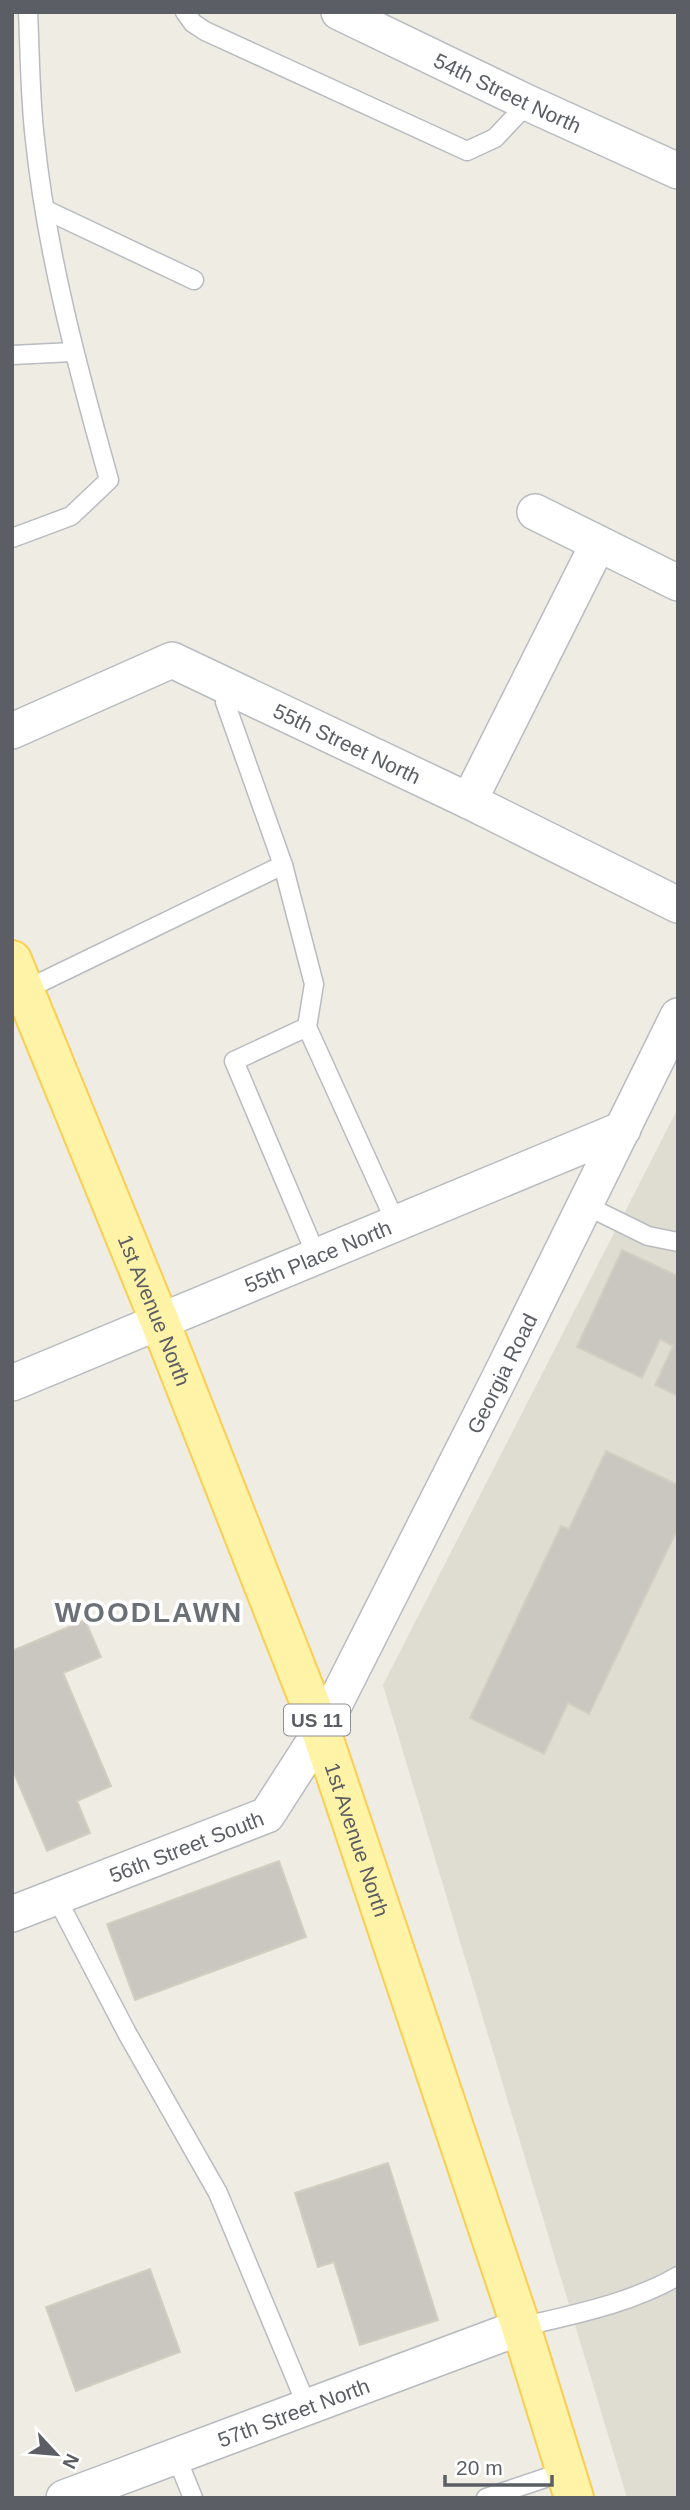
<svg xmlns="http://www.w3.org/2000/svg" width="690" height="2510" viewBox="0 0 690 2510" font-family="Arial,sans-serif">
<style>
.education{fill:#dfdcd2}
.building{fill:#cac6c0;stroke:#d4cec1;stroke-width:2}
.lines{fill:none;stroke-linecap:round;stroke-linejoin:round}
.lane-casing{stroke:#b8bbc0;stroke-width:21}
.street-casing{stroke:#b8bbc0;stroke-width:38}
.primary-casing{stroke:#f9ce52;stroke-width:42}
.lane{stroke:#fff;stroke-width:18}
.street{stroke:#fff;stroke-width:35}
.primary{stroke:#fff3a8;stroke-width:38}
.labels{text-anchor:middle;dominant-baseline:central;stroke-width:7;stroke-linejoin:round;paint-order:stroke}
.shield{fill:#fff;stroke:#8c8f93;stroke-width:2}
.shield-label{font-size:19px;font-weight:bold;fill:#5b5f65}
.street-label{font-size:21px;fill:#5b5f65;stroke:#fff}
.district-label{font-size:28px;font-weight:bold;letter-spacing:2px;fill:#6c7177;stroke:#fff}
</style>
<rect width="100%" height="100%" fill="#efede3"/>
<polygon class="education" points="678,1108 678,2498 627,2498 383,1685"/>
<g class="building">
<polygon points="622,1250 678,1276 678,1396 655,1385 673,1346 660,1339 642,1378 577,1347"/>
<polygon points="606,1451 678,1485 678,1536 675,1534 589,1714 568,1703 544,1754 470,1718 561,1526 569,1529"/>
<polygon points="85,1620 101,1657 63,1673 111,1786 77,1801 90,1833 47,1851 12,1768 12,1651"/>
<polygon points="279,1861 306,1937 135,2000 107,1924"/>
<polygon points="388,2163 438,2320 360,2345 334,2262 318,2267 295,2193"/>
<polygon points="150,2269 180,2352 76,2391 46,2307"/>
</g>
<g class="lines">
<g class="lane-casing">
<g id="lane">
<polyline points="185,12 193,23 205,31 467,151 495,138 528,103"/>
<polyline points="46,210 194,280"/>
<polyline points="12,355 73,352"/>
<path d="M12,538L71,516L109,480C78,369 47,255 35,140C30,98 30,55 28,12"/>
<polyline points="229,687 225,702 283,865 314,984 307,1027"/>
<polyline points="25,990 283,865"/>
<polyline points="585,1205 648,1236 678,1242"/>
<polyline points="317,1257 234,1061 307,1027 396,1223"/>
<polyline points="56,1897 127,2033 218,2193 307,2406"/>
<path d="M521,2327C575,2314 629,2304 678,2276"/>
<polyline points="176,2456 193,2498"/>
<polyline points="486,2498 566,2471"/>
</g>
</g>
<g class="street-casing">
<g id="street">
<path id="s1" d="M339,12L528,103L678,171"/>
<polyline points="535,512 678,583"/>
<path id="s2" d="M12,731L172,660L469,801L678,905"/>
<polyline points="469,801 598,544"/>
<path id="s3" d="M12,1383L623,1129"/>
<path id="s4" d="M12,1914L267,1815L321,1731L499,1379L678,1016"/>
<path id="s5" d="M64,2498L521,2327"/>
</g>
</g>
<g class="primary-casing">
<g id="primary">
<path id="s6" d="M12,960L160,1322L321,1731L521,2327L574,2498"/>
</g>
</g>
<use href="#lane" class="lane"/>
<use href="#street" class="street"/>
<use href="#primary" class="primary"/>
</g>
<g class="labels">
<rect class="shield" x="284" y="1704.5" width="66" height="31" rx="5"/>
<g class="shield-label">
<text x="317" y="1720">US 11</text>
</g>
<g class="street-label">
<text stroke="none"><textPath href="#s1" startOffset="187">54th Street North</textPath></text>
<text stroke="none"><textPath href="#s2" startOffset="369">55th Street North</textPath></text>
<text stroke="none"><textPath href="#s3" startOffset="331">55th Place North</textPath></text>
<text stroke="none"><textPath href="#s6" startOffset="378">1st Avenue North</textPath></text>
<text stroke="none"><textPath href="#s4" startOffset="774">Georgia Road</textPath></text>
<text stroke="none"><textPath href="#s6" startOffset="945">1st Avenue North</textPath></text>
<text stroke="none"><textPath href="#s4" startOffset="187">56th Street South</textPath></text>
<text stroke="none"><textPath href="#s5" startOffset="245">57th Street North</textPath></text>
</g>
<g class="district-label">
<text x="149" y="1612">WOODLAWN</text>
</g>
</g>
<rect width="690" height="2510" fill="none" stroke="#5b5f65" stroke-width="28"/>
<g transform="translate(56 2454) rotate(116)" stroke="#ffffff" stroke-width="5" paint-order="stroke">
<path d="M0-5L12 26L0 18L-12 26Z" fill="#5b5f65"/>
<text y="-10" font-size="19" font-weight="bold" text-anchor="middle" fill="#5b5f65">N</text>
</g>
<path d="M445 2475v10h107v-10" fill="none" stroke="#5b5f65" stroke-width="3.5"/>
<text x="456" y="2475" font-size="21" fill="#5b5f65" stroke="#ffffff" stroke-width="5" paint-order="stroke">20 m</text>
</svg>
